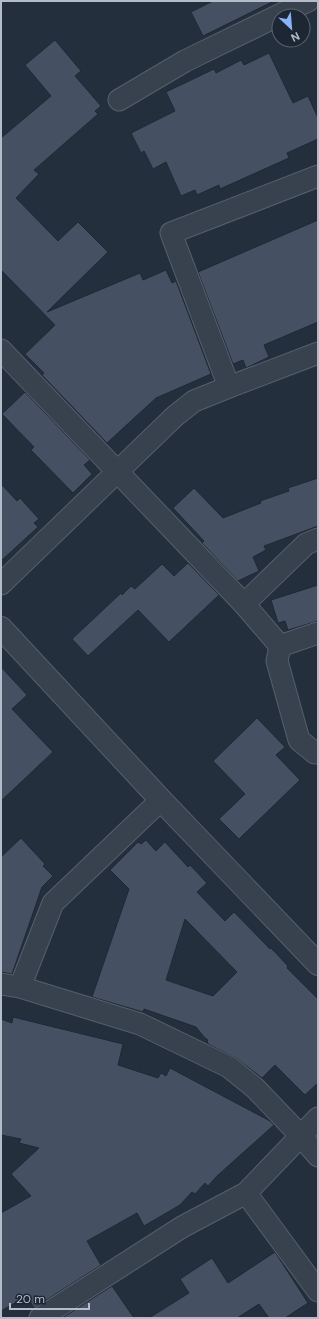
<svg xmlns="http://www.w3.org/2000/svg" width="319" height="1319" viewBox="0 0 319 1319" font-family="'DM Sans',sans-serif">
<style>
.building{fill:#455162;stroke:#1f2835;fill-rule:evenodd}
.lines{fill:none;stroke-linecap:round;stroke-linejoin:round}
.minor-casing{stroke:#565f6c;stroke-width:23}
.tertiary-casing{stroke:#565f6c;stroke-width:24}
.minor{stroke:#38414e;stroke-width:21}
.tertiary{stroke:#38414e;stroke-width:22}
</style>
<rect width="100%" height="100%" fill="#242f3e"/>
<g class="building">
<polygon points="213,1 274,1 203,36 191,12"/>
<polygon points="55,40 81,71 75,76 101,106 95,111 98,114 34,170 39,174 16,198 58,241 78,222 108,252 47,312 140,273 143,280 166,270 172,283 176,281 211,374 156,398 107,443 42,375 44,373 25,354 55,325 1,270 1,138 51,96 25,65"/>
<polygon points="269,53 293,103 308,96 318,118 318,139 287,153 289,158 220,189 219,185 197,195 195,190 181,196 166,162 153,169 144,151 141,153 131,133 175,111 166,92 214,69 216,73 241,60 244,65"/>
<polygon points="318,220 318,322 264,345 269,357 246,368 243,360 233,364 198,272"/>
<polygon points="25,392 90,460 84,465 92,474 73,493 31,450 34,447 2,414"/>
<polygon points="318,478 318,526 264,546 266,550 253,557 259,571 238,581 202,543 204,541 173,508 194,488 223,518 261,503 260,501 289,491 288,488"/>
<polygon points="1,484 17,501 20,498 39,519 34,523 38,527 1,561"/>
<polygon points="188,563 219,595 169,642 138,610 88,656 72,639 121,593 122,595 131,586 135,589 162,564 174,576"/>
<polygon points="318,585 318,621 288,630 285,621 278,623 271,600"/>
<polygon points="1,667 27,695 12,709 53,752 1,801"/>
<polygon points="257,718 285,747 276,755 300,780 239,839 219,819 245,794 213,761"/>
<polygon points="21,838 45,864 43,866 53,876 42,887 12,974 1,972 1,857"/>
<path d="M146,840L156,851L165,842L188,867L190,865L207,883L197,892L225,921L234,912L270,949L271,948L288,966L287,968L318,999V1083L305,1095L275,1065L262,1078L236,1058L208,1044L207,1039L205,1038L196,1027L144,1009L143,1012L92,997L129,889L110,870L138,842L141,844ZM185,919L237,972L213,996L166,980Z"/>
<polygon points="13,1017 123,1044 118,1065 158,1078 161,1073 166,1076 170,1068 270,1121 274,1125 217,1176 208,1186 205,1183 195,1194 192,1192 180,1205 144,1226 137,1213 87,1241 101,1265 34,1308 27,1296 1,1311 1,1213 31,1196 11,1174 39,1148 19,1143 21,1139 1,1135 1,1019 12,1023"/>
<polygon points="275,1252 308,1303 285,1318 269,1318 259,1304 237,1318 149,1318 189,1293 180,1279 212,1258 228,1283"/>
<polygon points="112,1286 134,1318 62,1318"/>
</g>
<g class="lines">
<g class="minor-casing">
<g id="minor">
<polyline points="119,100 185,61 308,1"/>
<polyline points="318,176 171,233 229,387 318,353"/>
<polyline points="1,350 244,604 280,646 318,633"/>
<polyline points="1,584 175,416 194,401 229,387"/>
<polyline points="244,604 306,544 318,539"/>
<polyline points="280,646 277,661 299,740 315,753 318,753"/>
<polyline points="1,984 20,987 140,1024 229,1067 255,1088 300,1135 318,1156"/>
<polyline points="20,987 53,903 161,800"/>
<polyline points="246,1193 318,1291"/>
<polyline points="40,1318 182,1227 246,1193 318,1118"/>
</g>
</g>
<g class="tertiary-casing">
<polyline id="tertiary" points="1,628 161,800 318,964"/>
</g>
<use href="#minor" class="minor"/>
<use href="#tertiary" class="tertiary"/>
</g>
<rect width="319" height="1319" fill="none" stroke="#b4bcc9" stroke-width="4"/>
<g transform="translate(291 28) rotate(154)"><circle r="19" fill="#1d2633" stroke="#59626f"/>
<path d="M0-3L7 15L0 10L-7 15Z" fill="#8ab4f8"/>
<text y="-6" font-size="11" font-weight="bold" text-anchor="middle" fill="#b4bcc9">N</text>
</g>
<path d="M10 1303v6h79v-6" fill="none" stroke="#b4bcc9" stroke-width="2"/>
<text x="16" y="1303" font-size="12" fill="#b4bcc9" stroke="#1d2633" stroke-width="3" paint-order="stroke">20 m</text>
</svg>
